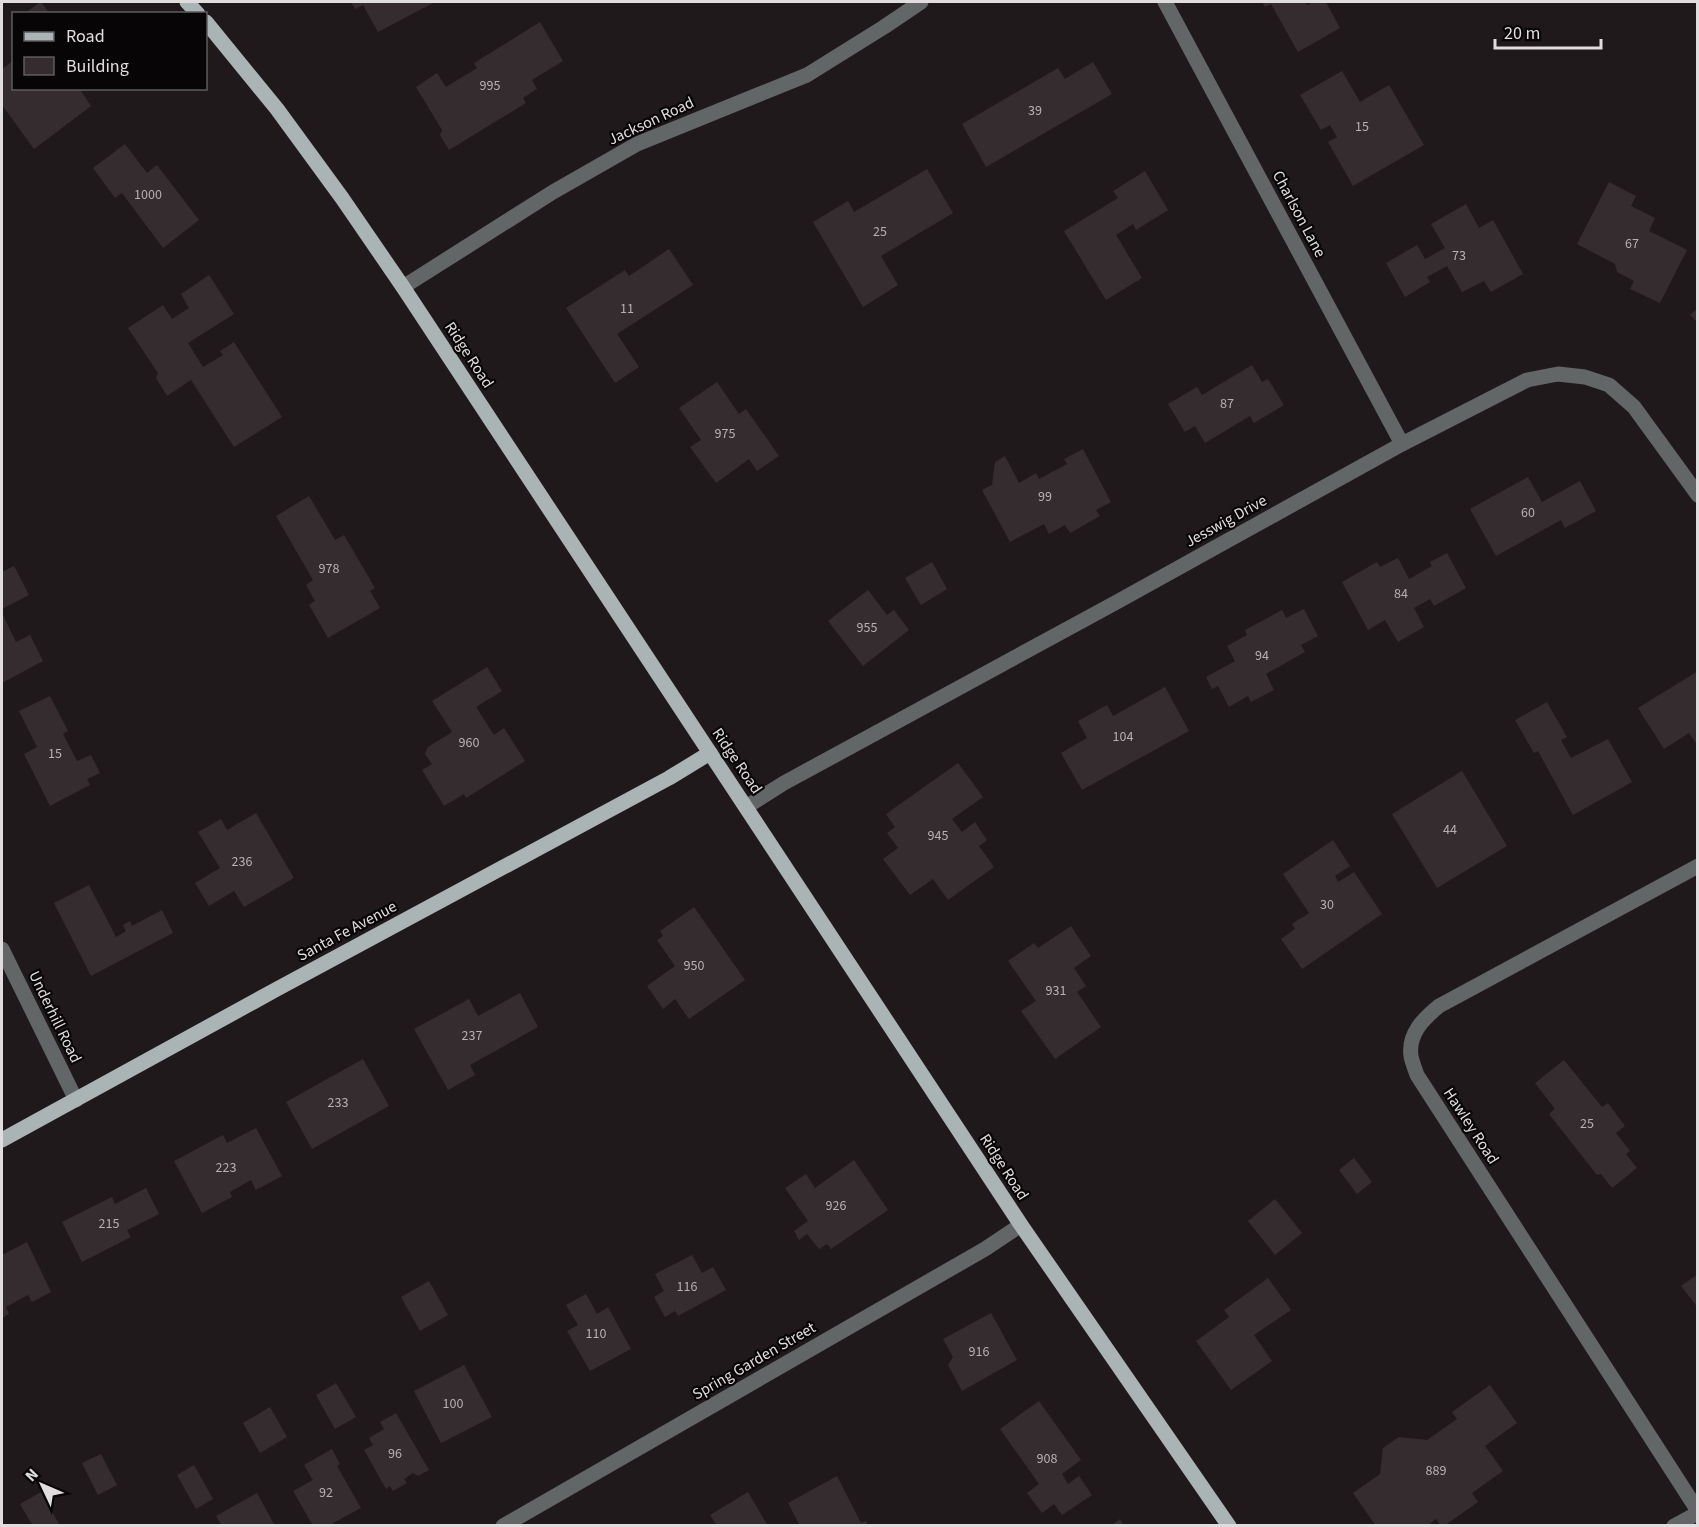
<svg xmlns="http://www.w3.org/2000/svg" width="1699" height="1527" viewBox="0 0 1699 1527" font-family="'Source Sans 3',sans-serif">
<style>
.building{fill:#342c2e}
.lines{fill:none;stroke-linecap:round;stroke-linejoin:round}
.minor{stroke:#626667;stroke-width:15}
.major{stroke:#aab4b4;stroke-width:15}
.labels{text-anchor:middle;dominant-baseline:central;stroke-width:4.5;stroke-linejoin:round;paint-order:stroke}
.number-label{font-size:14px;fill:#b6b0b1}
.street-label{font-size:16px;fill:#e1dcdd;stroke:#080506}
</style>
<rect width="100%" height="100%" fill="#20191b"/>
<g class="building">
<polygon points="41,2 50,14 24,14 40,2"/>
<polygon points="351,2 435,2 378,32 363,5 355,9"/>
<polygon points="1262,2 1305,2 1307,5 1313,2 1326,2 1340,28 1298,52 1271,4 1265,7"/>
<polygon points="540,22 563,61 532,80 537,89 523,98 526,103 449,150 440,135 442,130 416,87 437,73 446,87 477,68 474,63"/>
<polygon points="14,60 14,88 79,88 91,106 34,149 2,105 2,69"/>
<polygon points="1093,62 1112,94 986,167 962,124 1058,68 1065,79"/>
<polygon points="1342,71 1360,102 1389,85 1424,145 1353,186 1328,142 1337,137 1330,125 1321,130 1300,95"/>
<polygon points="125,144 147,173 157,165 199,220 163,248 122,193 115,198 93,168"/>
<polygon points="927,169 953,213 881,256 898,285 863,307 813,222 848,201 854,212"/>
<polygon points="1145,171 1168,210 1136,230 1133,224 1116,235 1142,278 1106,300 1064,231 1118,198 1113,191"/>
<polygon points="1609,182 1636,196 1631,206 1655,218 1649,231 1687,250 1660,303 1630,289 1634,281 1617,272 1615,264 1577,244"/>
<polygon points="1466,204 1479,228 1493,220 1523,274 1491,292 1484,281 1462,292 1447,266 1427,277 1430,282 1405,297 1386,263 1417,245 1425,259 1445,248 1431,224"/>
<polygon points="669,249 693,285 617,334 639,367 615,383 566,308 625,270 629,276"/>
<polygon points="209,275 234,314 188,343 203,367 223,355 220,351 234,342 282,417 234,447 191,380 167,396 156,378 158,373 128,328 163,305 172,319 189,308 181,294"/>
<polygon points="1698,308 1698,323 1690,315"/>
<polygon points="1252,365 1262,382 1268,379 1284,405 1254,423 1250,416 1205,443 1195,426 1185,432 1168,404 1197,387 1202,395"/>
<polygon points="717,382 739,414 746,409 779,456 757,471 749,459 716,483 690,447 701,440 679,408"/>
<polygon points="1083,449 1111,502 1096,510 1100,516 1070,533 1065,525 1049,534 1044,524 1010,542 982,490 992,485 995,462 1005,456 1019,483 1036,473 1039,479 1067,464 1064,459"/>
<polygon points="1528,477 1542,502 1580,481 1596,511 1565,528 1561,520 1496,556 1470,509"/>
<polygon points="309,496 335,540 344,535 375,588 370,591 380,608 328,638 309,605 315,601 306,585 313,580 276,516"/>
<polygon points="1447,553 1466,588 1434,606 1430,599 1414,608 1424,627 1398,642 1385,620 1368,630 1342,582 1377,562 1380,567 1398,558 1409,579 1432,566 1430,562"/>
<polygon points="932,562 947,589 921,605 905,578"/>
<polygon points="14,566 29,595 2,609 2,572"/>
<polygon points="868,590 887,615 894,610 909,630 863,666 828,621"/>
<polygon points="1304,609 1318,636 1301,645 1305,652 1266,674 1274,690 1251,702 1248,696 1229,707 1218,686 1212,689 1206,677 1235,661 1227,646 1247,635 1245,630 1282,610 1286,618"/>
<polygon points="2,613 16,642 30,635 43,661 2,683"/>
<polygon points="487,667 502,691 476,707 494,735 504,728 525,761 466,798 464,794 444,806 422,770 432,764 425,754 428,747 452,732 432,701"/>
<polygon points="1698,671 1698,746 1689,733 1664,749 1638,708"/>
<polygon points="1165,687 1189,731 1082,790 1061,753 1087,738 1078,721 1107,705 1113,716"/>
<polygon points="50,696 68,731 63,734 77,761 91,755 100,773 87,779 90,785 50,806 24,754 37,747 19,711"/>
<polygon points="1547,702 1567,737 1561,740 1571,758 1608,739 1632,782 1573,815 1538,751 1534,753 1515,720"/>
<polygon points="958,763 983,797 952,819 962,832 975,822 987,840 979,846 994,867 948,900 933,879 910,895 883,859 898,848 887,833 895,827 886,814"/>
<polygon points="1462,771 1507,846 1437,888 1392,814"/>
<polygon points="256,813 294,878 244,907 234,891 209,906 195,883 220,868 198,832 221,819 227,830"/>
<polygon points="1333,840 1350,866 1335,876 1338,882 1354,872 1382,914 1302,969 1281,939 1295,929 1292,924 1309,913 1283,874"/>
<polygon points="89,885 116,937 126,931 123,925 130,921 132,926 162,910 173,933 91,976 54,903"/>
<polygon points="694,907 745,980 689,1019 675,999 663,1009 647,986 675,966 657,940 663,936 660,931"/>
<polygon points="1071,926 1091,956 1074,968 1086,986 1077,992 1101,1027 1055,1059 1021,1011 1036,1001 1008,961 1034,943 1038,948"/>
<polygon points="520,993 538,1027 470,1065 475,1075 448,1090 414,1029 469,999 478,1016"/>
<polygon points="363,1059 389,1106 312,1149 286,1102"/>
<polygon points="1564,1060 1602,1107 1608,1103 1625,1126 1616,1133 1630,1151 1626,1154 1637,1168 1612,1188 1601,1174 1597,1175 1549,1114 1555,1109 1535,1083"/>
<polygon points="256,1128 282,1176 256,1190 251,1180 230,1192 232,1197 202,1213 174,1161 223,1135 227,1143"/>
<polygon points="1354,1158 1372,1182 1357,1194 1339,1170"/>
<polygon points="854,1160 888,1210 831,1249 827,1244 819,1249 807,1234 799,1240 794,1231 808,1221 785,1188 806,1174 815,1188"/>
<polygon points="146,1188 159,1214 127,1230 131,1237 82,1262 62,1222 112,1197 115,1204"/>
<polygon points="1275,1199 1302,1233 1275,1255 1248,1221"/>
<polygon points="27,1242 51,1292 32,1302 28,1295 6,1307 9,1314 2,1318 2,1255"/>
<polygon points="692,1255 702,1273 713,1267 726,1290 678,1316 675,1311 665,1317 654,1297 664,1291 655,1274"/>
<polygon points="1698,1274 1698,1308 1681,1286"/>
<polygon points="1268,1278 1291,1310 1254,1335 1272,1361 1231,1390 1196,1341 1229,1317 1224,1310"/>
<polygon points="429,1281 448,1315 420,1331 401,1297"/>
<polygon points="586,1294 597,1314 608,1307 631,1349 590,1371 567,1331 578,1325 566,1305"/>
<polygon points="991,1313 1017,1360 962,1391 948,1365 953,1357 943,1339"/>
<polygon points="464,1365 492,1417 441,1443 414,1391"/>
<polygon points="336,1383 356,1417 335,1429 316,1395"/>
<polygon points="1490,1385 1517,1423 1485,1446 1503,1471 1472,1493 1478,1502 1444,1526 1441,1526 1436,1519 1427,1526 1376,1526 1353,1493 1380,1474 1383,1448 1399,1437 1427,1440 1457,1419 1452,1412"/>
<polygon points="1039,1401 1081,1460 1062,1474 1068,1484 1079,1476 1092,1495 1062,1515 1054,1504 1042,1513 1027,1493 1039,1484 1000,1429"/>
<polygon points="270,1407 287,1437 260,1453 243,1423"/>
<polygon points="396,1413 429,1470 418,1476 413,1473 404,1479 407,1483 393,1491 390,1486 386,1489 364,1450 373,1445 369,1438 384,1429 380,1422"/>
<polygon points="332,1449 340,1464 337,1466 361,1508 333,1523 335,1526 313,1526 293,1491 313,1480 304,1465"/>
<polygon points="101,1454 117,1485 98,1495 82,1463"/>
<polygon points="194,1465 213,1499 196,1509 177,1475"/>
<polygon points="837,1476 861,1523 866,1521 868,1526 800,1526 788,1503"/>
<polygon points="41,1492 59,1524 55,1526 33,1526 20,1504"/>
<polygon points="748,1492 768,1526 717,1526 710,1515"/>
<polygon points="257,1493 275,1526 222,1526 216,1516"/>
<polygon points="1120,1519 1124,1526 1110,1526"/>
</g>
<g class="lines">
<g class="minor">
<polyline points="1165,2 1402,444"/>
<polyline points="403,287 553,192 637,144 807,75 884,27 921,2"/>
<polyline points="746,807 784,783 1115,603 1402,444 1527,380 1558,374 1585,377 1609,385 1634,407 1698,495"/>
<path d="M1698,866L1439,1006C1423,1019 1408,1034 1411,1056C1412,1062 1415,1069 1417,1075L1698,1511"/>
<polyline points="2,949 76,1100"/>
<polyline points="503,1526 985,1249 1021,1225"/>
<polyline points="1674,1526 1698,1513"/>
</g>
<g class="major">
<polyline points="187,2 198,14"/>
<polyline points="206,22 277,109 342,198 403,287 1021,1225 1229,1526"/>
<polyline points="2,1140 277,989 669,778 710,753"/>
</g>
</g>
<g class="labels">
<g class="number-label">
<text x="490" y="86">995</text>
<text x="1035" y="111">39</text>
<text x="1362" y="127">15</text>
<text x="148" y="195">1000</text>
<text x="880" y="232">25</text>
<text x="1632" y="244">67</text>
<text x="1459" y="256">73</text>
<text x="627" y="309">11</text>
<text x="1227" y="404">87</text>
<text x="725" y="434">975</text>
<text x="1045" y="497">99</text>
<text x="1528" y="513">60</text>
<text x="329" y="569">978</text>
<text x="1401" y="594">84</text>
<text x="867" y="628">955</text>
<text x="1262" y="656">94</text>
<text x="1123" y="737">104</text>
<text x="469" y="743">960</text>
<text x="55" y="754">15</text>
<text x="1450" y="830">44</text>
<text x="938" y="836">945</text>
<text x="242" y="862">236</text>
<text x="1327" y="905">30</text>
<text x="694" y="966">950</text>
<text x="1056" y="991">931</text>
<text x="472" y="1036">237</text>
<text x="338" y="1103">233</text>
<text x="1587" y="1124">25</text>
<text x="226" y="1168">223</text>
<text x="836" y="1206">926</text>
<text x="109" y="1224">215</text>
<text x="687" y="1287">116</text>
<text x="596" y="1334">110</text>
<text x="979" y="1352">916</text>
<text x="453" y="1404">100</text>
<text x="395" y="1454">96</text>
<text x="1047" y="1459">908</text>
<text x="1436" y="1471">889</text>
<text x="326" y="1493">92</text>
</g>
<g class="street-label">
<text transform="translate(651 121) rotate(-25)">Jackson Road</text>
<text transform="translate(1299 214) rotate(62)">Charlson Lane</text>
<text transform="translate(469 355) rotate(57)">Ridge Road</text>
<text transform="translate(1226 521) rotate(-29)">Jesswig Drive</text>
<text transform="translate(737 761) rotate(56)">Ridge Road</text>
<text transform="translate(347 931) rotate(-28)">Santa Fe Avenue</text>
<text transform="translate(55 1017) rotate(64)">Underhill Road</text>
<text transform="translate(1471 1126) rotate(57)">Hawley Road</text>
<text transform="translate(1004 1167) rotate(57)">Ridge Road</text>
<text transform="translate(754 1361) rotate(-30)">Spring Garden Street</text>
</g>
</g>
<rect width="1699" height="1527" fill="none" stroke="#e1dcdd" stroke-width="6"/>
<rect x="12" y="12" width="195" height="78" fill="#080506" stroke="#5f5b5c" stroke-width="1.5"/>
<rect x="24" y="32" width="30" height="9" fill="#aab4b4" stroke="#5f5b5c" stroke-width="1.5"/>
<text x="66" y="42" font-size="18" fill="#e1dcdd">Road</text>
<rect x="24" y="57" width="30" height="18" fill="#342c2e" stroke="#5f5b5c" stroke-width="1.5"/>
<text x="66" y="72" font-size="18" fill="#e1dcdd">Building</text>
<g transform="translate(42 1485) rotate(314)" stroke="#080506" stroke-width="4.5" paint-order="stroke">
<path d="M0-4.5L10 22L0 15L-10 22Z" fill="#e1dcdd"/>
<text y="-9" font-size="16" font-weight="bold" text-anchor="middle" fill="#e1dcdd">N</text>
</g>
<path d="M1495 39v9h106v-9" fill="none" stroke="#e1dcdd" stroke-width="3"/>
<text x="1504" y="39" font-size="18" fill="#e1dcdd" stroke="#080506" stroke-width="4.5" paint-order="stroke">20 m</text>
</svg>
